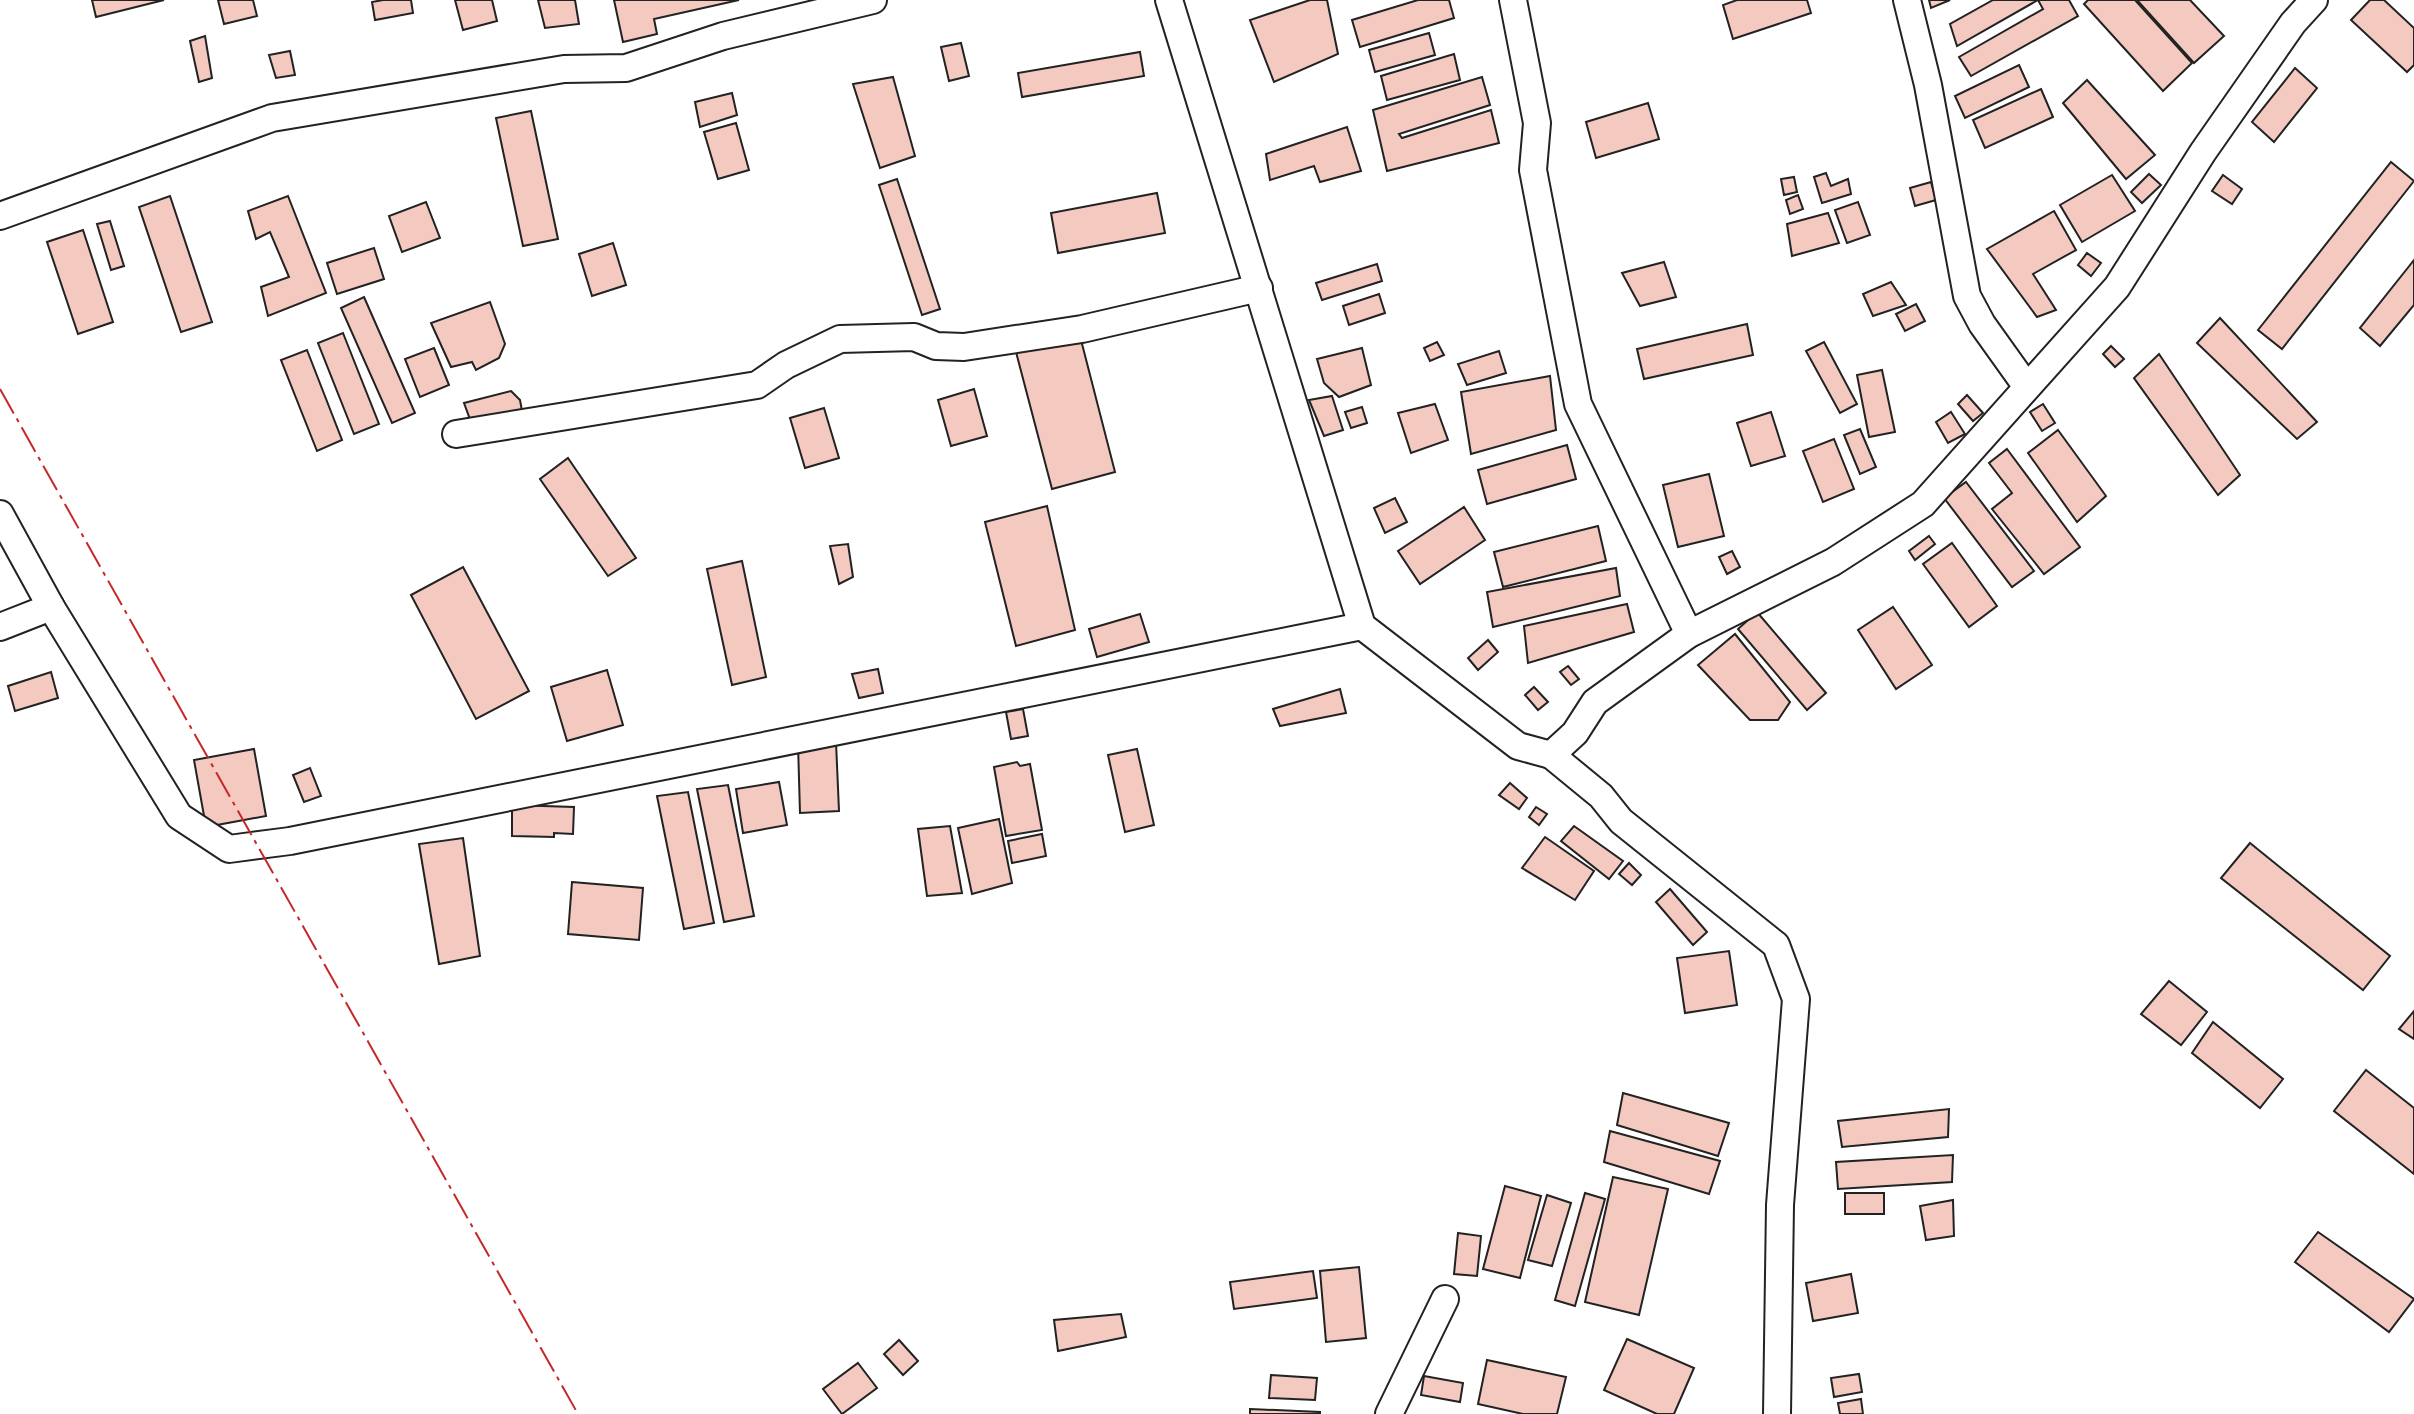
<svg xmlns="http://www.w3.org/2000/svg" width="2414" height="1414" viewBox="0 0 2414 1414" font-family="Karla,sans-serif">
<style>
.building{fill:#f3c9c0;stroke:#222;stroke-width:2}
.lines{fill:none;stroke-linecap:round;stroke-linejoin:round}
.minor-casing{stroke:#222;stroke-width:30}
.minor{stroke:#fff;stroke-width:26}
.power{stroke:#c62828;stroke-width:2;stroke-dasharray:28 6 4 6;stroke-linecap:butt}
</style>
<rect width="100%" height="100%" fill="#fff"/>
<g class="building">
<polygon points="92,0 164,0 96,17"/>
<polygon points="218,0 253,0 257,16 224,24"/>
<polygon points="383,0 411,0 413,13 375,20 372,2"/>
<polygon points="455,0 492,0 497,21 463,30"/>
<polygon points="538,0 575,0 579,24 545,28"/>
<polygon points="614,0 739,0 654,19 657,34 623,42"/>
<polygon points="1310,0 1327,0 1338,54 1274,82 1250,20"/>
<polygon points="1418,0 1449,0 1454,18 1360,47 1352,20"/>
<polygon points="1737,0 1807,0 1811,13 1733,39 1723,5"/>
<polygon points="1929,0 1950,0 1931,8"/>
<polygon points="1993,0 2069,0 2078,16 1971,76 1959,57 2043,9 2038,0 1957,46 1950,24"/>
<polygon points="2088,0 2135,0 2192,63 2163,91 2084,4"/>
<polygon points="2137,0 2190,0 2224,36 2194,63"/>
<polygon points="2370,0 2384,0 2414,28 2414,65 2407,72 2351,20"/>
<polygon points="1429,33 1435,55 1375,72 1369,50"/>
<polygon points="205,36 212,78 199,82 190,41"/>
<polygon points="961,43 969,76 949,81 941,47"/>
<polygon points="290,51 295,75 276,78 269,55"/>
<polygon points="1140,52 1144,76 1022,97 1018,73"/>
<polygon points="1454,54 1460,80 1387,100 1381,76"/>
<polygon points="2019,65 2029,87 1965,118 1955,96"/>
<polygon points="2295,68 2317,88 2274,142 2252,122"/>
<polygon points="893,77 915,156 880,168 853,84"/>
<polygon points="1482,77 1490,105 1399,134 1402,138 1491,110 1499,143 1387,171 1373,110"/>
<polygon points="2087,80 2155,155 2126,179 2063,103"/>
<polygon points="2041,89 2053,117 1985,148 1973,120"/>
<polygon points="732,93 737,115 700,127 695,102"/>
<polygon points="1648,103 1659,139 1596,158 1586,122"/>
<polygon points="531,111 558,239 523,246 496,118"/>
<polygon points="736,123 749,170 718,179 704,132"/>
<polygon points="1347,127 1361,171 1320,182 1314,166 1270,180 1266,154"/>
<polygon points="2391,162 2414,181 2282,349 2258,330"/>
<polygon points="1826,173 1831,186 1848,179 1851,194 1822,203 1814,177"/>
<polygon points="2149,174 2161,185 2142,203 2131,192"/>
<polygon points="2112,175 2135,211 2082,242 2060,205"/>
<polygon points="2223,175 2242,189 2232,204 2212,191"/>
<polygon points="1794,177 1797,192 1784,195 1781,179"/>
<polygon points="897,179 940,309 922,315 879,185"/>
<polygon points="1931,182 1936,200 1915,206 1910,188"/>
<polygon points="1157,193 1165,233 1058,253 1051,213"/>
<polygon points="1798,195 1803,209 1790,214 1786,200"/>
<polygon points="170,196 212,322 181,332 139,207"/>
<polygon points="288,196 326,293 268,316 261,287 289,277 270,232 256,239 248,211"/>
<polygon points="426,202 440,238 402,252 389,216"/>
<polygon points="1858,202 1870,235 1847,243 1835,210"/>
<polygon points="2054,211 2076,250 2033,274 2056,310 2037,317 1987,249"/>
<polygon points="1828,213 1839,243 1792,256 1787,224"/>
<polygon points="110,221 124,266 111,270 97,224"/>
<polygon points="83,230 113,322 78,334 47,242"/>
<polygon points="613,243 626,285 592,296 579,254"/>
<polygon points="374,248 384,279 337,294 327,263"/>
<polygon points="2087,253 2101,263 2091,276 2078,265"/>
<polygon points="2414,260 2414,305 2380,346 2360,328"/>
<polygon points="1664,262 1676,297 1640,306 1622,273"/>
<polygon points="1377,264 1382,281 1322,300 1316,283"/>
<polygon points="1891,282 1906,305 1873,316 1863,294"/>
<polygon points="1379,294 1385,313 1349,325 1343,306"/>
<polygon points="364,297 415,413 392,423 341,308"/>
<polygon points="490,302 505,344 499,358 476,370 472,362 451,367 431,323"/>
<polygon points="1916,304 1925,321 1905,331 1896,314"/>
<polygon points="2220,318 2317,422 2297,439 2197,343"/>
<polygon points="1747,324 1753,355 1644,379 1637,349"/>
<polygon points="343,333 379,424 354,434 318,343"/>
<polygon points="1080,336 1115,472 1052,489 1016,352"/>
<polygon points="1437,342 1444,355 1430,361 1424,348"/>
<polygon points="1824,342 1857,404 1840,413 1806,351"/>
<polygon points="2111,346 2124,359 2115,367 2103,354"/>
<polygon points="434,348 449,385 420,397 405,359"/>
<polygon points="1362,348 1371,385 1339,397 1324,383 1317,359"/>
<polygon points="307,350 342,440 317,451 281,360"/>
<polygon points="1499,351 1506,373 1467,385 1458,364"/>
<polygon points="2159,354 2240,475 2218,495 2134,378"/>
<polygon points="1882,370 1895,432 1869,437 1857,375"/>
<polygon points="1550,376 1556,430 1471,454 1461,392"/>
<polygon points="974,389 987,436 951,446 938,400"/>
<polygon points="511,391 520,400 522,411 471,422 464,403"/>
<polygon points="1967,395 1983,413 1973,421 1958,404"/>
<polygon points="1332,396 1343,430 1324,436 1309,400"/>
<polygon points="1435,404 1448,440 1411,453 1398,413"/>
<polygon points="2043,404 2055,423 2042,431 2030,412"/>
<polygon points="1362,407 1367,423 1351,428 1345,412"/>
<polygon points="824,408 839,458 805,468 790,418"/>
<polygon points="1771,412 1785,456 1751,466 1737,423"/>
<polygon points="1951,412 1965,434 1948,443 1936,422"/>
<polygon points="1860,429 1876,467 1860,474 1844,435"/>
<polygon points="2058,430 2106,496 2077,522 2028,453"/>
<polygon points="1834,439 1854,489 1823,502 1803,451"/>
<polygon points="1567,445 1576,479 1487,504 1478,470"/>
<polygon points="2007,449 2080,547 2044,574 1992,509 2012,493 1989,463"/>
<polygon points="568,458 636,558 608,576 540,479"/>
<polygon points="1709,474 1724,536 1678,547 1663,485"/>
<polygon points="1966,482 2034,571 2012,587 1944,498"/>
<polygon points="1395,498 1407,522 1385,533 1374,508"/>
<polygon points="1047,506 1075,630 1016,646 985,522"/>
<polygon points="1464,507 1485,540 1420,584 1398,551"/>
<polygon points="1598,526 1606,561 1503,587 1494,552"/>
<polygon points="1929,536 1935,544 1915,560 1909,551"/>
<polygon points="1952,543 1997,606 1969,627 1923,564"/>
<polygon points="848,544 853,577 839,584 830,546"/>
<polygon points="1732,551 1740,567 1727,574 1719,557"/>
<polygon points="742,561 766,677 732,685 707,569"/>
<polygon points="463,567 529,691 476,719 411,595"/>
<polygon points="1616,568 1620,596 1493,627 1487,592"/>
<polygon points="1627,604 1634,632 1528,663 1524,626"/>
<polygon points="1893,607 1932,665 1896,689 1858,630"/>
<polygon points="1757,612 1826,693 1807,710 1738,629"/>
<polygon points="1140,614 1149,642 1097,657 1089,629"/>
<polygon points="1735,634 1790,702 1778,720 1750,720 1698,665"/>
<polygon points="1488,640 1498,652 1478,670 1468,658"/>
<polygon points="1568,666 1579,679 1571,685 1560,672"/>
<polygon points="878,669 883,693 859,698 852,674"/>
<polygon points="607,670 623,725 567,741 551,687"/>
<polygon points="51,672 58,698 15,711 8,686"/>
<polygon points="1534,687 1548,702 1538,710 1525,695"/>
<polygon points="1340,689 1346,713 1280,726 1273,709"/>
<polygon points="1023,709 1028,736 1011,739 1006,712"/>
<polygon points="836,742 839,811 800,813 798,744"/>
<polygon points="254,749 266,816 206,827 194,760"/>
<polygon points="1137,749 1154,825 1125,832 1108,755"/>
<polygon points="1017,762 1020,766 1030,764 1042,830 1006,836 994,767"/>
<polygon points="310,768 321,796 304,802 293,775"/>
<polygon points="779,782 787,825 743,833 736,789"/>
<polygon points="1510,783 1527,798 1519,809 1499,795"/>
<polygon points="728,785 754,916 724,922 697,789"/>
<polygon points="688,792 714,923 684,929 657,796"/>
<polygon points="512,805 574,807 573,834 554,833 554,837 512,836"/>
<polygon points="1536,807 1547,814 1539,825 1529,817"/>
<polygon points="999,819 1012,883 972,894 958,828"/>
<polygon points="950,826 962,893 927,896 918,829"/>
<polygon points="1574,826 1623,861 1609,879 1561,841"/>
<polygon points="1042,834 1046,856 1012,863 1008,841"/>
<polygon points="1545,837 1594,871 1575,900 1522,868"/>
<polygon points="463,838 480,956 439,964 419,844"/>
<polygon points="2250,843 2390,956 2363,990 2221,878"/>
<polygon points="1629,863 1641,875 1632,885 1619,874"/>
<polygon points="572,882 643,888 639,940 568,934"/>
<polygon points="1670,889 1707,932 1693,945 1656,902"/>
<polygon points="1729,951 1737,1005 1685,1013 1677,958"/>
<polygon points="2169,981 2207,1012 2181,1045 2141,1014"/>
<polygon points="2414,1011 2414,1039 2399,1029"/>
<polygon points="2213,1022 2283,1079 2260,1108 2192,1053"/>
<polygon points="2366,1070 2414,1108 2414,1174 2334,1111"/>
<polygon points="1623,1093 1729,1123 1718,1156 1617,1125"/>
<polygon points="1949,1109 1948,1137 1842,1147 1838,1121"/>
<polygon points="1610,1131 1720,1161 1709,1194 1604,1162"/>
<polygon points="1953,1155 1952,1182 1838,1189 1836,1162"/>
<polygon points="1613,1177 1668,1189 1639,1315 1585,1302"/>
<polygon points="1505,1186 1541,1196 1520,1278 1483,1269"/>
<polygon points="1585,1193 1605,1199 1575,1306 1555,1300"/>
<rect x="1845" y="1193" width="39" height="21"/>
<polygon points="1547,1195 1571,1203 1552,1266 1528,1260"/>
<polygon points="1953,1200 1954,1236 1926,1240 1920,1206"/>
<polygon points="2318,1232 2414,1299 2389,1332 2295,1262"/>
<polygon points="1458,1233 1481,1236 1477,1276 1454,1274"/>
<polygon points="1359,1267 1366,1338 1326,1342 1320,1271"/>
<polygon points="1313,1271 1317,1298 1234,1309 1230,1282"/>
<polygon points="1851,1274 1858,1313 1813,1321 1806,1283"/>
<polygon points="1121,1314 1126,1337 1058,1351 1054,1320"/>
<polygon points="1627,1339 1694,1368 1674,1414 1657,1414 1604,1390"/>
<polygon points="899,1340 918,1361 903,1375 884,1354"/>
<polygon points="1487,1360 1566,1377 1557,1414 1523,1414 1478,1404"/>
<polygon points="858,1363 877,1388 842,1414 823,1389"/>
<polygon points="1859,1374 1862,1392 1834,1397 1831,1378"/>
<polygon points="1271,1375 1317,1378 1315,1400 1269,1398"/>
<polygon points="1424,1376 1463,1383 1460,1402 1421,1395"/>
<polygon points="1861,1399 1863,1414 1840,1414 1838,1403"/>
<polygon points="1250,1409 1320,1412 1320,1414 1250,1414"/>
</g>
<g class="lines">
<g class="minor-casing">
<g id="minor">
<polyline points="1169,0 1362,626 1518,746 1551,755"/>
<polyline points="1513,0 1537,123 1533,170 1578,404 1689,634"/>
<polyline points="1907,0 1928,85 1967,296 1982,324 2027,387"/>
<polyline points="0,216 272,118 564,69 626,68 723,36 873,0"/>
<polyline points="456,434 757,385 786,365 840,339 914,337 936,346 964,347 1082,329 1259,288"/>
<polyline points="0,514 51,607 179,816 229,849 290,841 1362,626"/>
<polyline points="0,627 51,607"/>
<polyline points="1389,1414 1445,1299"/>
<polyline points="1777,1414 1780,1205 1796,999 1776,945 1621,821 1601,796 1551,755 1575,733 1595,702 1689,634 1833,562 1923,504 2117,287 2203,152 2293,23 2314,0"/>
</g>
</g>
<use href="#minor" class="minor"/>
<polyline class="power" points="0,389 578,1414"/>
</g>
</svg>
